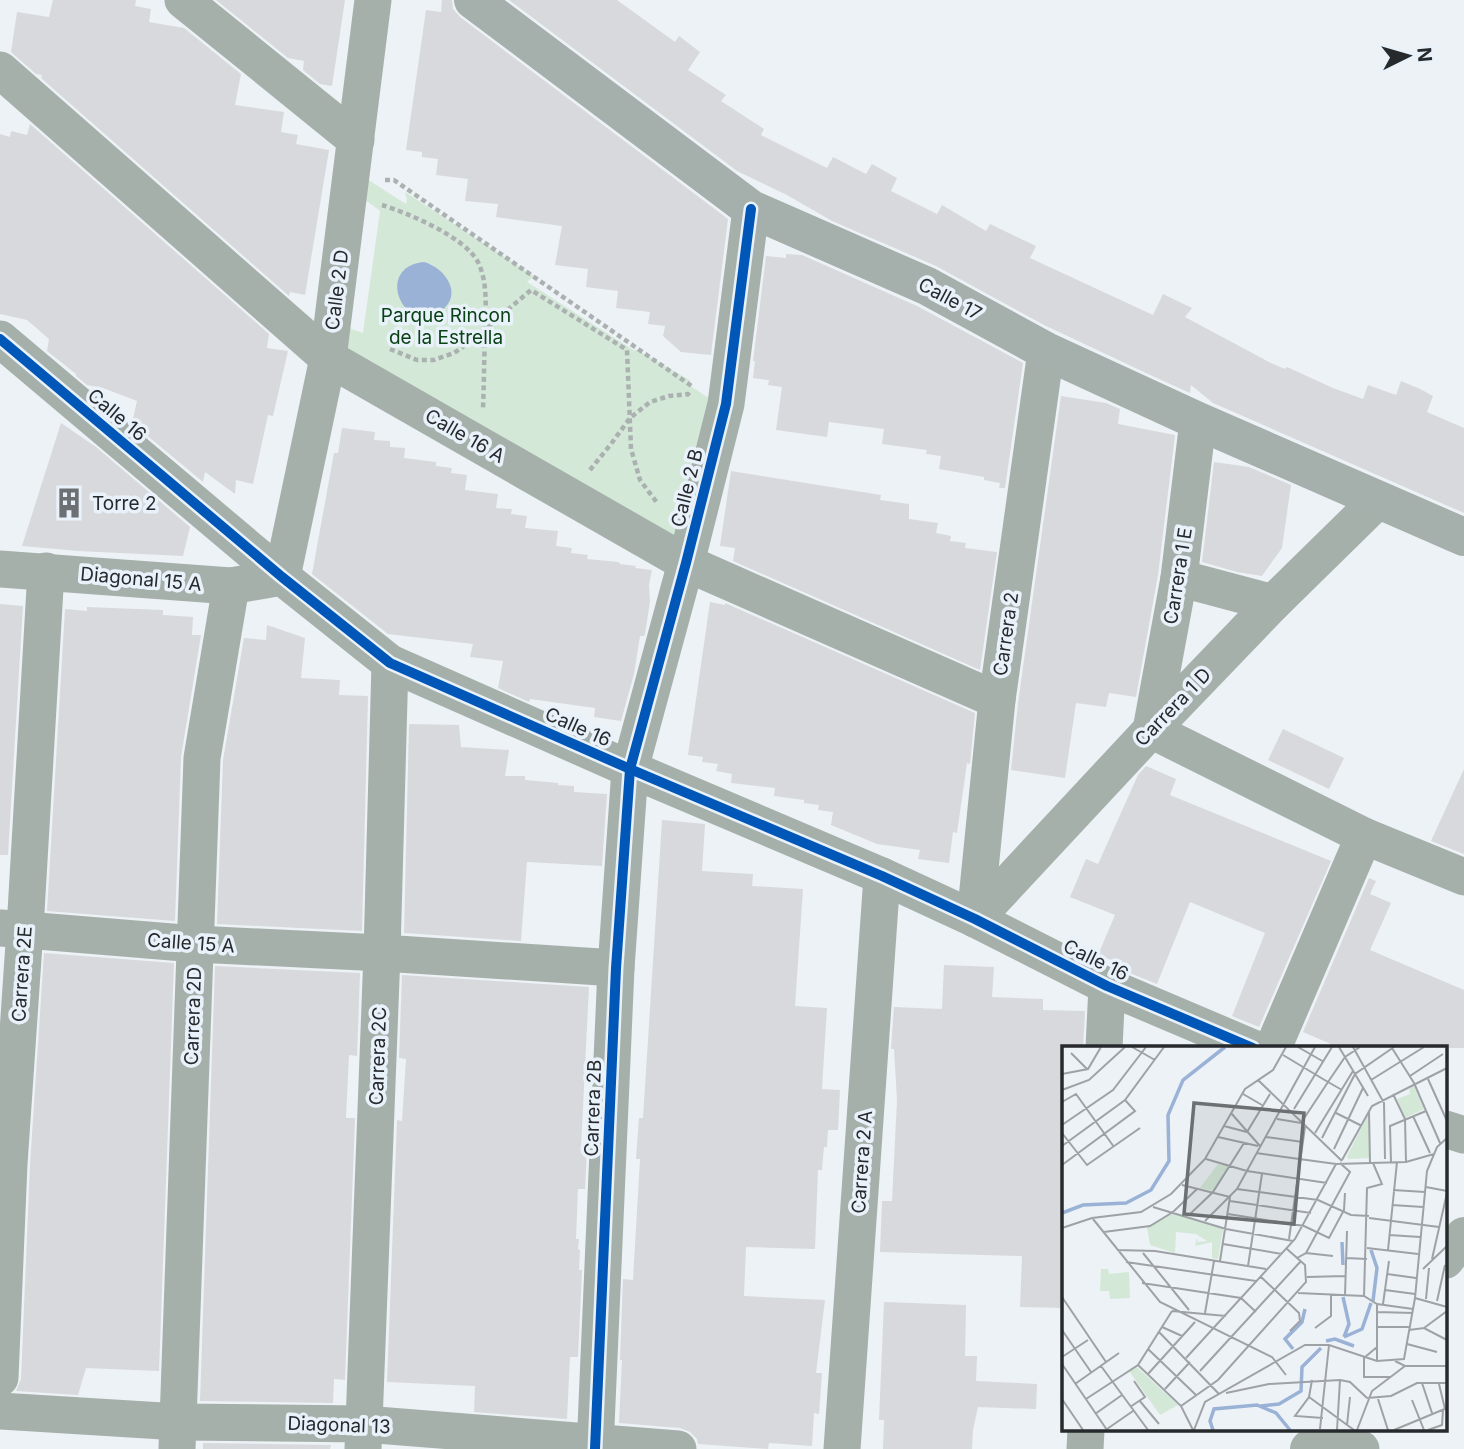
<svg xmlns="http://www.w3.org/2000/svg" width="1464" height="1449" viewBox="0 0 1464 1449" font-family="Inter,sans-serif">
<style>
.green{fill:#d3e8d7}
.water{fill:#9bb2d7}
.building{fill:#d8d9dc}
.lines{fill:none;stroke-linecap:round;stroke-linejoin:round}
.path{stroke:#abb1b0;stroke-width:4.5;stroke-dasharray:5 3.5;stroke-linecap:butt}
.minor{stroke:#a6b0ab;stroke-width:37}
.tertiary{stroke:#a6b0ab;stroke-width:38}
.secondary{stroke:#a5afab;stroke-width:38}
.cycleway-casing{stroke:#e9f2fa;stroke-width:15}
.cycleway{stroke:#0057b8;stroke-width:10}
.labels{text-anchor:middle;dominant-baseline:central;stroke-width:7;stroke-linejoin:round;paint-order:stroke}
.street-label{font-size:19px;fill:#272a2d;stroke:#e9f2fa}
.park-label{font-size:19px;fill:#0a4215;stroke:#e9f2fa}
.poi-label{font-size:19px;fill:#272a2d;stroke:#e9f2fa;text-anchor:start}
.inset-river{fill:none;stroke:#9bb2d7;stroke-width:3.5}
.inset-road{fill:none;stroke:#9ea2a6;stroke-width:2}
.view{fill:#6c7073;fill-opacity:0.15;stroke:#6c7073;stroke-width:3.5}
.inset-edge{fill:none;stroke:#272a2d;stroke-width:3.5}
</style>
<rect width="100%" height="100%" fill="#edf2f6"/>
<polygon class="green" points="367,179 406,204 407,200 405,192 534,276 527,282 635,351 636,349 691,381 686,383 718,404 678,545 339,360 346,327 363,333 380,211 364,199"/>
<path class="water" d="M424,262C445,268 464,294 441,311C404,337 373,267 424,262Z"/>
<g class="building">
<polygon points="53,0 136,0 135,6 151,9 149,22 184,28 241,74 235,105 284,112 281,132 298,135 296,144 329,150 305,295 290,292 289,296 41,78 42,75 36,74 11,52 17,12 49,17"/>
<polygon points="216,0 345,0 332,86 320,84 303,70 304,61 288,58"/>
<polygon points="442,0 452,0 453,9 460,17 728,219 711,355 681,352 663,336 665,326 648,324 650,312 616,308 618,291 586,287 588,269 555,265 562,226 496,217 498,204 465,201 468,179 436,175 438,159 422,157 422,152 406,150 426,10 441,12"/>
<polygon points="509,0 617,0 675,42 679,36 700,52 688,70 726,95 721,101 764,129 761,135 827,168 833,157 866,174 872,164 897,178 891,191 937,214 942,205 986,231 990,224 1036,246 1030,258 1153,315 1163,294 1192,308 1185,317 1269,362 1285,369 1287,367 1333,388 1363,399 1368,385 1396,395 1401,381 1420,389 1433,396 1427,412 1464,428 1464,513 1213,403 1191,385 1190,393 1146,373 1044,325 936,266 832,221 787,195 737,171"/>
<polygon points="30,124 269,334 267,348 288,351 273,416 268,415 253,484 236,480 235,494 205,472 203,482 132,423 137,401 103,388 87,385 76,376 76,374 47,351 49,339 27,320 0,314 0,134 10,137 11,131 27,135"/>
<polygon points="786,254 802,255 917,306 1023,363 1005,488 999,488 1000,483 984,480 984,477 939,469 941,456 926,454 927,450 882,444 884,429 829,422 827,437 776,430 782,387 768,385 769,380 753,378 755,361 753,361 766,256 786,258"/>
<polygon points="1061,396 1106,403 1120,409 1118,424 1175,435 1158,575 1136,697 1109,693 1106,707 1076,703 1065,778 1011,770 1018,703"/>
<polygon points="61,423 96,447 190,527 183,556 78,551 22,546"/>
<polygon points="342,428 375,432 374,440 390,441 390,447 405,448 404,458 436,462 436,466 452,468 451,473 467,475 465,490 498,494 496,508 512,509 511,514 527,516 525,528 558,531 556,546 572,548 571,553 588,555 587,559 619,562 620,564 636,566 635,568 652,570 649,585 650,601 645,634 644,636 640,636 634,674 621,721 594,717 595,708 530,699 529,702 498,688 503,661 470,657 473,644 388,634 312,574 334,453 338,453"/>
<polygon points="1214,462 1249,467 1291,485 1282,548 1262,576 1237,572 1202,562"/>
<polygon points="731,471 881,495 880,500 909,504 909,519 938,523 936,533 951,536 950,541 966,543 965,548 997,552 980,670 733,561 735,548 720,546"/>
<polygon points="710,602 725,605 725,603 975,713 970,764 967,763 957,833 953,832 949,863 918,859 920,850 877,844 831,825 833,812 818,810 819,805 804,803 804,800 774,796 775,788 731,783 732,774 716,771 718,764 702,762 703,757 688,755"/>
<polygon points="0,604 23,606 8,855 0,855"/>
<polygon points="87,607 163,610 163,615 193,617 192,635 201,635 181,757 175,921 47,911 65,609 87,611"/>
<polygon points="267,625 305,638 301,678 340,680 339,695 368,696 362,931 217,924 223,760 244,638 266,640"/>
<polygon points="409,724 459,725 461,747 509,750 505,776 525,776 525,780 558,783 558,785 574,786 574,792 607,794 602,866 527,862 521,941 404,933"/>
<polygon points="1283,729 1344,758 1329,789 1268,760"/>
<polygon points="1146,766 1176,779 1170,795 1331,861 1259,1027 1232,1016 1265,933 1190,902 1157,984 1120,969 1122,964 1098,955 1115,915 1070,897 1086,859 1098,864 1138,775"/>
<polygon points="1464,769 1464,854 1431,841"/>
<polygon points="662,820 705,824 702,871 753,874 752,886 803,889 795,1006 827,1008 822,1089 840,1090 838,1130 828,1130 827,1147 824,1147 822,1170 818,1170 815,1249 746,1247 744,1296 825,1300 816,1373 822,1373 819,1414 814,1413 812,1446 769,1443 768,1449 698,1444 697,1439 690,1432 680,1428 619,1423 622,1360 620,1360 623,1279 633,1280 640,1159 636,1159 639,1118 643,1118"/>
<polygon points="1369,878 1376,881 1370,894 1391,903 1370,950 1464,990 1464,1048 1340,1048 1303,1032"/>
<polygon points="44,953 174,963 159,1371 86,1368 78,1395 16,1391 21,1379 30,1165"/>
<polygon points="944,965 994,967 992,997 1043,999 1043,1010 1085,1011 1083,1048 1063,1048 1063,1308 1020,1307 1022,1256 880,1252 882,1201 892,1201 897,1100 894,1049 891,1049 894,1007 942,1009"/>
<polygon points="215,966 360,973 357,1056 349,1055 346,1118 355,1118 345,1380 334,1379 333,1403 200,1401"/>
<polygon points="402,975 589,987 581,1148 587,1149 585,1189 578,1189 576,1239 579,1239 578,1249 580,1250 579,1270 582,1270 578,1357 570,1357 567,1419 474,1412 475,1386 387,1382 397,1120 402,1121 406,1059 399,1058"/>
<polygon points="884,1302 966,1305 965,1356 977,1356 976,1381 1037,1384 1036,1409 978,1407 973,1430 972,1449 883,1449 884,1420 879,1420"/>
<polygon points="203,1443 331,1445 330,1449 203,1449"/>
</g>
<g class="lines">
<g class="path">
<polyline points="385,180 394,180 693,387"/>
<path d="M382,205C408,213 465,237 478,262C489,285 485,313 485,337C484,361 484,384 483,408"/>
<polyline points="390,349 417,360 434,360 454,353 470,342 531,290 627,350 631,449 640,480 658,504"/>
<polyline points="590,470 611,444 630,418 650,402 669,396 688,394 691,397"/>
</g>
<g class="minor">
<polyline points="183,0 356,140"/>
<polyline points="0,70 328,358 686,563 997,700"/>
<polyline points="0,339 282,577 390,663 630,769 882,876 975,919 1107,986 1253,1048"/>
<polyline points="1198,421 1179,578 1151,730 1364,836 1464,877"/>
<polyline points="0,569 231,586 282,577 328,358 373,0"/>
<polyline points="1179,578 1273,603"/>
<polyline points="975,919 1151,730 1273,603 1378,500"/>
<polyline points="975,919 997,700 1046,351"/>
<polyline points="1,928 196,944 382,953 616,968"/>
<polyline points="1104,1048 1107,986"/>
<polyline points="1273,1048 1364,836"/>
<polyline points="1445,1129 1464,1135"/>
<polyline points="0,1378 9,1164 25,929 46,571"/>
<polyline points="0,1411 179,1422 364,1424 678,1449"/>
<polyline points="1328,1430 1328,1431 1361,1449"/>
<polyline points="177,1449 202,758 231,586"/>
<polyline points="363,1449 382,953 390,663"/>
<polyline points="595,1449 616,968 630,769 686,563 726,404 751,209"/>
<polyline points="842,1449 882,876"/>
<polyline points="1085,1449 1086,1430"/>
</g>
<g class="tertiary">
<polyline points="1445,1260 1464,1236"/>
<polyline points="1309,1449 1329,1430"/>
</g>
<polyline class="secondary" points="473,0 751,209 927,286 1046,351 1198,421 1464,537"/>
<g class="cycleway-casing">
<g id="cycleway">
<polyline points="0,339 282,577 390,663 630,769 882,876 975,919 1107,986 1253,1048"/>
<polyline points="595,1449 616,968 630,769 686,563 726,404 751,209"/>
</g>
</g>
<use href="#cycleway" class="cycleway"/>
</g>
<defs>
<g id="building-bare" transform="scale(2.415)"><path d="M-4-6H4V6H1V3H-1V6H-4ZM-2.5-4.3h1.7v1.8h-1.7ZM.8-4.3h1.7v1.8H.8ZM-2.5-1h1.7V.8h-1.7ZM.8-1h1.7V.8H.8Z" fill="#6c7073" stroke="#e9f2fa" stroke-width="2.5" paint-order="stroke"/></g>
</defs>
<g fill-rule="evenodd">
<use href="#building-bare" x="69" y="503"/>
</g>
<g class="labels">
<g class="street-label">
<text transform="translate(337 290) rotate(-83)">Calle 2 D</text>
<text transform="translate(950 299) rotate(28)">Calle 17</text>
<text transform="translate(117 415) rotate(40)">Calle 16</text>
<text transform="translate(465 436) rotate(30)">Calle 16 A</text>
<text transform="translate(687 488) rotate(-76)">Calle 2 B</text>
<text transform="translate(1178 576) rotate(-81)">Carrera 1 E</text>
<text transform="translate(141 579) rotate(5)">Diagonal 15 A</text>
<text transform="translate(1006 634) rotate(-82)">Carrera 2</text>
<text transform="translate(1173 707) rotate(-46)">Carrera 1 D</text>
<text transform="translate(578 727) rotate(24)">Calle 16</text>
<text transform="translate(191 943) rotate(4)">Calle 15 A</text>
<text transform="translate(1096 960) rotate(26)">Calle 16</text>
<text transform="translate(22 974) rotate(-86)">Carrera 2E</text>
<text transform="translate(193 1016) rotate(-88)">Carrera 2D</text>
<text transform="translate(378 1056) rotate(-88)">Carrera 2C</text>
<text transform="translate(593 1108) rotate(-88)">Carrera 2B</text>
<text transform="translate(862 1162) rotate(-86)">Carrera 2 A</text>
<text transform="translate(339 1425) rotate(2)">Diagonal 13</text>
</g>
<g class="park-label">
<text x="446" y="315">Parque Rincon<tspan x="446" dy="22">de la Estrella</tspan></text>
</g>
<g class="poi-label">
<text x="92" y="503">Torre 2</text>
</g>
</g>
<g transform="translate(1062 1046)">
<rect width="385" height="385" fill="#edf2f6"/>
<path d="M352,40L362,63L343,72L335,53L348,48L347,43ZM307,67V112L286,113L285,110ZM156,118L168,120L152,145L138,142ZM112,167L161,183L156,213L150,212V196L133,200L135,192L136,196L145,195L134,188L114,186L113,207L88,199L85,181ZM39,223H46L47,228L67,226L68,252L48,253L47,245H38ZM74,321L77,323L116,359L98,369L67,325Z" fill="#d3e8d7"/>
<path class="inset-river" d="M0,167L21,159L64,157L89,144L107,115L106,69L121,34L163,1M280,196L281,219M309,204L315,222L311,255M281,251L287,278L282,291M282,291L300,283L309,257M264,295L273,293L292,300M231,303L223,293L240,276L243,263M199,360L217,358L239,345L240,321L259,302M151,384L148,375L152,363L195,359L214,367L228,384"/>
<path class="inset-road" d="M70,1L93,14M236,1L262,16M277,1L306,50M291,1L322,57L323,113M330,2L352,37L378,97M9,7L25,23M221,9L266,36L283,11L298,1M0,28L26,23L39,1M348,30L381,8M366,33L385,75M196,34L280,115M309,34L362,1M0,44L27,34L63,1M181,48L200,59M331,48L343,73L344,116M0,56L14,48L52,101M232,63L270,1M307,65L308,118M169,67L198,100M274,67L300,80M351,70L368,107M215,73L239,77L266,36L280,44M0,79L51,44L84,1M162,80L185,86L208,48M0,87L25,119L78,82M253,87L291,25M156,91L196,100M204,91L241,96M260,92L293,28L332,1M0,100L63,54L102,1M272,103L301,42M194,107L274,118L344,116L372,108M144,113L185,125L265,137M280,114L310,60L385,22M329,116L328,80L364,65M0,119L73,65L63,54M120,139L168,151L158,215M364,141L385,145M175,143L256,154L289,169L307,170M331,144L363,146M168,155L249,167M330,159L361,161M91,161L164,183L231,195M166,168L242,180L267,192L282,164L283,147M127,169L151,146L182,97M307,172L377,181M31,173L98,256L210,311L224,329M143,175L175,143L253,1M0,182L30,172L79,166L109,148L143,113L183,43L211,24L224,1M42,186L88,180L111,166L135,143M327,189L358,191M227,193L243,81M161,198L220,208M305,202L356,208M55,204L93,205L204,223M326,204L335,116M81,207L127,264M244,207L271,210M235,212L244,207L288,126L278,117M284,212L305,213M370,213L385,147M64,216L194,235M186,220L200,128M361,223L385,200M325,228L354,232M198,230L237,267L238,275L228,285M245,231L283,230M80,237L179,252L194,266M323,244L353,248M236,247L302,250L315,258L351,263M283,249L285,185M302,250L305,142L320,138L311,117M0,251L44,316M353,252L385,261M364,253L367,222M375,255L383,219M321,258L327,215M110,265L164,270M315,266L351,267M143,267L152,215M100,281L120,290M315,281H347M253,282L269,270V249M362,282L385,265M0,284L29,326M347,284L362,282L385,294M97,286L157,348M345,298L375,306M315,301L302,312V331H328M86,303L134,349M0,311L26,294M124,312L233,193L274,118M315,315V258M333,315L343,320H385M0,318L45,384M76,319L119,360L131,384M39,320L86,384M138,325L239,215M86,328L133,276M250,334L247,351L233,370L261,372M360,337L370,367M13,338L57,307M377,338L383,363M103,343L128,316M164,347L207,338L278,334L288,336L305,352M247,351L292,384M305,352L329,350L355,337H385M0,353L21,384M24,353L76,319L110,265M316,353L326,384M77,354L97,378M350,354L362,384M119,360L156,334L244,236L243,219L225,203M68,361L83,351L72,335M33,368L60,349M285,379L288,351M45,383L71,365M258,383L267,299M132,384L143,356L243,299H267L315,315L342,313L353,252L365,125L375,101L385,92M275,384L278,334M295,384L310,345L343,320M332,384L385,362M366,384L380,379L381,364"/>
<path class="view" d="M132,57L242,67L232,178L122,168Z"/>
<rect width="385" height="385" class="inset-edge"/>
</g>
<g transform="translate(1408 56) rotate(85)" stroke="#e9f2fa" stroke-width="5" paint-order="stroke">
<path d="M0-5L12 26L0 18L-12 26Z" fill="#272a2d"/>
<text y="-10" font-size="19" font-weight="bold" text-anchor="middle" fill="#272a2d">N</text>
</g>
</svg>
